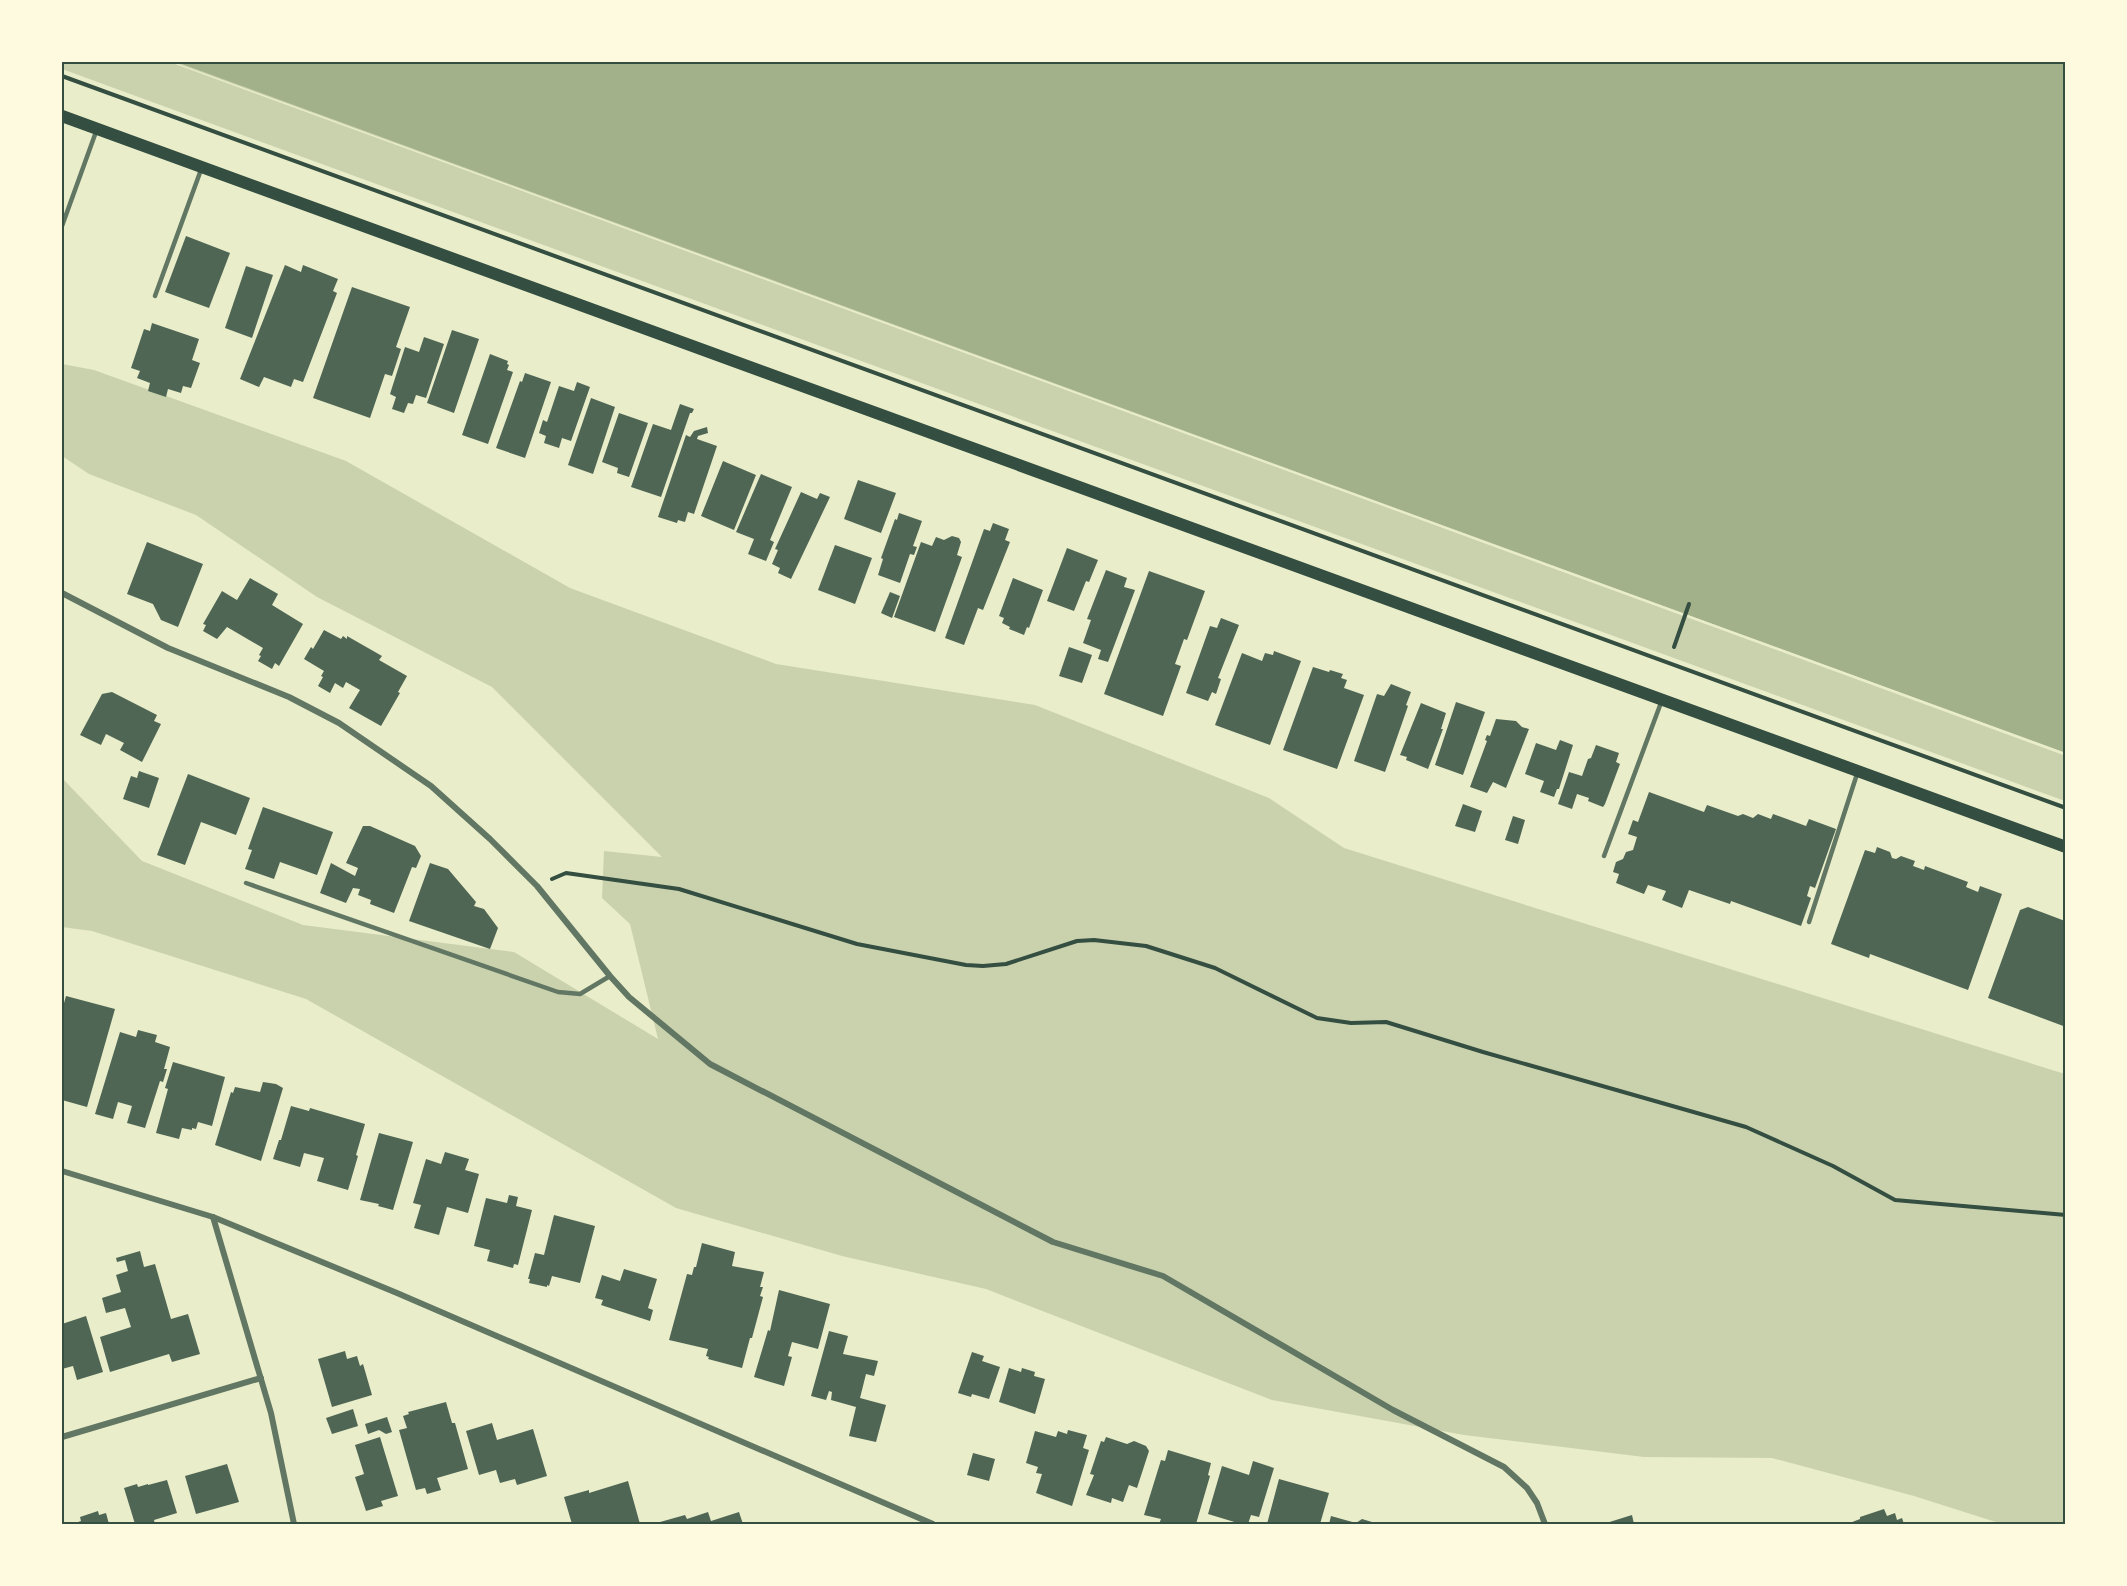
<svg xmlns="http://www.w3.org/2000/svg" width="2127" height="1586" viewBox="0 0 2127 1586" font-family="'Space Grotesk',sans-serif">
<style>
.green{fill:#cad2ad}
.water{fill:#a3b18a}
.pier{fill:#e9edc9}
.building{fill:#4f6655}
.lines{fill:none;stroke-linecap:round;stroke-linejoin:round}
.path{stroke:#344e41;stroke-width:4}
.service{stroke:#617663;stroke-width:4.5}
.minor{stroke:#617663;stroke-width:6}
.secondary{stroke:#344e41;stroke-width:12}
.neatline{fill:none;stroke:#344e41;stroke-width:2}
</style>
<rect width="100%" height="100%" fill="#e9edc9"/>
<g class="green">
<polygon points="62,62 176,62 2065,753 2065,801 62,69"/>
<polygon points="62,364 94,370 346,461 570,588 776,664 1035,705 1269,798 1344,848 2065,1074 2065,1524 2002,1524 1914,1496 1772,1458 1644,1457 1464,1435 1272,1400 986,1289 842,1256 676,1208 306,999 92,931 62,927 62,778 142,861 303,925 514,952 658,1039 630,924 602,898 604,851 662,857 492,687 317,597 196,515 89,474 62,456"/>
</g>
<polygon class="water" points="176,62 2065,62 2065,753"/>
<polygon class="pier" points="173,62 2066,753 2066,756 175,64"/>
<g class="building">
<polygon points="186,236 230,253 209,308 165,292"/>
<polygon points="285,265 301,272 303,265 338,279 333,291 337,293 303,382 294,379 291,387 264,377 259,387 240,379"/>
<polygon points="246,266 273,275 252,338 225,328"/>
<polygon points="352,287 410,307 396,347 401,349 392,376 385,374 370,418 313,398"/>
<polygon points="152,323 199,339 192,360 200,363 191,388 183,386 181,393 168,389 166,397 148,391 150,383 137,378 140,371 131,368 144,329 150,331"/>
<polygon points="452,330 479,339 454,413 427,403"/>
<polygon points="424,337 444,344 426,398 416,395 413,404 408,403 404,413 392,409 396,397 390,394 405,347 419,352"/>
<polygon points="490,354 508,361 507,364 509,365 507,370 513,372 488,444 462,435"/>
<polygon points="525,373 551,382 525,458 496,448 520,381 522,382"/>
<polygon points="577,382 590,387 571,441 562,438 559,448 544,443 546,436 539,433 543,420 547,422 559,386 574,391"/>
<polygon points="591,398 615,407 593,474 568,465"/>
<polygon points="680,404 694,409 692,413 690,413 661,497 631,487 653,424 671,430"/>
<polygon points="619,413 648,423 629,477 617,473 618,468 602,462"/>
<polygon points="707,427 708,433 698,436 697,439 717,446 694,514 688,512 685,522 678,520 677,523 658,517 686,435 690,437 694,431"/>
<polygon points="723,461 756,475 734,530 701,516"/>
<polygon points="761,474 792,487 770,540 774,542 766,561 748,554 754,539 736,532"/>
<polygon points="858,480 896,493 881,533 844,519"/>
<polygon points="801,492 817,499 820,493 830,497 791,579 778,573 780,568 772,564 778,550 775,549"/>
<polygon points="899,513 922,521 913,546 917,547 914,555 910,554 900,583 878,575 883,559 881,558 895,519 897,520"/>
<polygon points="993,523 1009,529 1005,540 1010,542 983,610 978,608 964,645 945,638 984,529 990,531"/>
<polygon points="952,536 959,538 961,542 957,555 962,557 935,632 894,617 921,542 932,546 936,537 944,540"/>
<polygon points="147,542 203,564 178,627 161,620 153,604 127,594"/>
<polygon points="835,545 872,558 855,604 818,590"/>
<polygon points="1067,548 1098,560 1089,582 1086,581 1074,611 1047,601"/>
<polygon points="1106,570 1127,578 1124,587 1135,590 1108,662 1098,659 1101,650 1083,643 1091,620 1087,619"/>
<polygon points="1149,571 1205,591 1187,640 1184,639 1175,664 1181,666 1163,716 1104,694"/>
<polygon points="250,578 278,594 272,605 303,624 279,666 275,663 272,669 258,661 261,656 259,655 263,648 227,627 217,639 203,631 206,625 203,624 222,591 237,600"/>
<polygon points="1013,578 1043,590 1029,628 1027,627 1024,635 1009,629 1010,627 1002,623 1004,618 999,616"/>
<polygon points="890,592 900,596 892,618 881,613"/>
<polygon points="1221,618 1239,625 1218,678 1221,679 1216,694 1212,692 1208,701 1186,693 1210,626 1217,628"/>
<polygon points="324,630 341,639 343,636 347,639 347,636 382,656 379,660 407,676 398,692 400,693 381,726 349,708 360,690 346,682 343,688 335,683 330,693 318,686 323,677 321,676 324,671 304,659 311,647 313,649"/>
<polygon points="1069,647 1092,655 1082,683 1059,676"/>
<polygon points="1274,651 1301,661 1270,745 1215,725 1242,653 1262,661 1265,653 1273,655"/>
<polygon points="1313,667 1329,672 1330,670 1343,674 1341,678 1347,680 1344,688 1364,695 1337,769 1283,750"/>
<polygon points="1391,684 1411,692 1406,705 1408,706 1385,772 1354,761 1377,694 1384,696"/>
<polygon points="112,692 157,715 154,721 161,724 142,762 120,750 124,743 106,734 101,745 80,735 102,694"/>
<polygon points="1456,702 1485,712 1463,775 1435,765"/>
<polygon points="1421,703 1446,713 1441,729 1443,729 1428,769 1406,760 1407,757 1400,755"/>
<polygon points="1496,719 1516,721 1522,727 1529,729 1506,788 1493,782 1487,793 1470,787 1487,741 1485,740 1487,735 1490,736"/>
<polygon points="1560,740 1573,745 1559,789 1557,789 1554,797 1540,792 1544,781 1525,774 1536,743 1556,750"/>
<polygon points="1596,745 1619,753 1616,762 1620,764 1605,804 1603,807 1588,801 1589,798 1577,794 1572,809 1558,804 1569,772 1582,776 1588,759 1591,758"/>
<polygon points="139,771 159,778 149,808 123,799 131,776 137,778"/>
<polygon points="188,774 250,798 236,835 201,822 185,865 157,855"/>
<polygon points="1649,792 1704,812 1707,805 1738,816 1743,814 1753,818 1758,814 1771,819 1773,814 1806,826 1809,819 1836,829 1815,888 1810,886 1807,896 1811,898 1801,926 1731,901 1730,904 1689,890 1682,908 1662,900 1666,891 1648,885 1644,894 1616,883 1619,874 1613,872 1616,862 1623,859 1626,852 1633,850 1637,837 1628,834 1633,820 1638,822"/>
<polygon points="1463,804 1482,811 1475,832 1455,826"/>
<polygon points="263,807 333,832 317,875 280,862 274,879 245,869 252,850 248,849"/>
<polygon points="1513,816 1525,820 1518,844 1505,840"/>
<polygon points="363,826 370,826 415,846 421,856 416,868 412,867 394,913 370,904 371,900 358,895 360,889 353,888 346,903 320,893 331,863 355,876 358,868 346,863"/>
<polygon points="1877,847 1890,852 1892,858 1896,859 1901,856 1915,861 1913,866 1924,870 1925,866 1968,882 1966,887 1978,892 1980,886 2002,894 1968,990 1870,954 1869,958 1831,944 1865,850 1875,853"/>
<polygon points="430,863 448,869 476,902 474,906 484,909 498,928 490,949 409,921"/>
<polygon points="2028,907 2065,921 2063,925 2066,926 2066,1027 1988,998 2020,910"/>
<polygon points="66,996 115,1009 87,1107 62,1100 62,1010"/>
<polygon points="138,1030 157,1035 155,1042 170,1047 164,1069 167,1069 163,1082 160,1081 145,1128 127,1123 132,1106 118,1102 113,1119 95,1114 120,1032 136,1037"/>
<polygon points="173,1062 225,1077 212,1126 198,1122 196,1129 192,1128 192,1130 182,1128 179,1139 156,1133 168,1089 165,1088"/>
<polygon points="263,1082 276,1084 283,1088 261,1161 215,1145 231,1092 233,1093 235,1087 260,1092"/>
<polygon points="291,1106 309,1111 310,1108 365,1124 356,1155 358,1156 348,1190 317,1181 324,1158 304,1153 300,1167 273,1159 279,1140 281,1140"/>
<polygon points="379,1133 413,1142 393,1210 378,1206 379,1204 360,1200"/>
<polygon points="445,1152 469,1159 465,1170 479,1174 468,1213 447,1207 439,1235 414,1228 421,1205 413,1203 426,1159 441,1164"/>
<polygon points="509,1195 518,1197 516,1206 532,1210 518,1265 514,1264 513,1268 487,1261 490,1250 474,1246 486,1198 507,1203"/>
<polygon points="554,1215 595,1226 580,1283 552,1276 549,1286 547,1285 547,1287 529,1283 530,1279 528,1279 535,1253 544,1255"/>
<polygon points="702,1243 735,1252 732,1266 764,1272 760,1287 763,1287 760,1296 763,1297 752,1338 750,1338 742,1368 708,1359 709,1357 706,1356 708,1349 669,1340 687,1274 692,1275 694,1267 696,1267"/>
<polygon points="140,1251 144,1267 155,1264 171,1319 188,1314 200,1354 172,1362 169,1354 110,1372 100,1337 131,1327 125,1308 106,1313 102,1298 121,1292 116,1275 128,1271 125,1260 117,1262 116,1258"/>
<polygon points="624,1269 657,1279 648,1308 653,1310 650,1321 601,1305 603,1300 595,1298 602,1275 620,1281"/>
<polygon points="779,1290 830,1304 818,1349 792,1342 788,1356 792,1357 784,1386 754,1377 768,1330 770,1331"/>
<polygon points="86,1316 103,1372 77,1380 73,1366 62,1369 62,1324"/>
<polygon points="829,1331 848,1336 843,1354 878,1361 874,1376 866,1374 860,1398 886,1405 876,1442 849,1436 856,1407 831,1400 832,1392 829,1391 826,1400 811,1396"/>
<polygon points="345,1351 347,1359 357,1356 360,1366 363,1364 372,1395 332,1407 318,1359"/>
<polygon points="972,1352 984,1356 982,1361 1000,1367 989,1399 972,1394 971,1397 958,1393"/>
<polygon points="1009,1368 1021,1372 1022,1368 1035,1372 1034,1376 1045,1379 1035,1414 999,1402"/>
<polygon points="446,1402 452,1423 455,1423 468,1469 437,1478 441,1490 427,1494 425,1488 416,1490 399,1430 407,1428 403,1416 409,1414 408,1412"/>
<polygon points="353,1409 358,1426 332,1434 326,1418"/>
<polygon points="387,1417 392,1432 386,1434 379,1430 368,1434 365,1424"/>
<polygon points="492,1423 497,1440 533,1429 547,1476 517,1485 515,1479 500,1483 496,1470 479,1475 466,1431"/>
<polygon points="1068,1430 1087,1435 1083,1448 1089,1450 1072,1506 1036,1493 1042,1474 1036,1473 1038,1467 1026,1463 1035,1431 1056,1437 1058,1431 1067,1434"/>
<polygon points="380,1437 398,1496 381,1501 383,1506 366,1511 355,1477 364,1474 355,1445"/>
<polygon points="1106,1437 1127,1444 1134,1441 1146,1446 1149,1451 1137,1488 1129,1485 1123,1502 1112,1498 1111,1503 1086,1495 1094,1475 1090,1474 1101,1441 1104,1442"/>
<polygon points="1168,1450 1211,1463 1208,1475 1210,1476 1196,1524 1159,1524 1161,1519 1144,1515 1161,1460 1165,1461"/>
<polygon points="973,1453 995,1459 989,1481 967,1475"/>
<polygon points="1253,1461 1274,1468 1259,1517 1251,1515 1248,1524 1241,1524 1208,1514 1222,1466 1249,1475"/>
<polygon points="227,1464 239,1502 196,1514 185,1476"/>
<polygon points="1279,1479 1329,1493 1320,1524 1267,1524"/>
<polygon points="167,1480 177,1513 154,1520 155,1524 135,1524 124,1488 137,1484 138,1487 148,1484 148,1485"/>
<polygon points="628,1481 640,1524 572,1524 564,1497 589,1490 589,1493"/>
<polygon points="1884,1509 1887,1516 1895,1513 1897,1520 1902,1518 1904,1524 1847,1524 1860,1519 1860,1517"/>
<polygon points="98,1511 99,1515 106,1513 109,1524 72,1524 81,1521 80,1517"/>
<polygon points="708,1512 711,1521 739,1512 743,1524 661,1524 660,1522 685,1515 687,1519"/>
<polygon points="1632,1515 1634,1524 1603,1524"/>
<polygon points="1331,1516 1356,1523 1362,1519 1372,1522 1373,1524 1329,1524"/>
</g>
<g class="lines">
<g class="path">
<polyline points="62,76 2066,808"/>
<polyline points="1674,647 1689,604"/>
<polyline points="552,879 566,873 679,889 857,944 966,965 983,966 1006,964 1077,941 1094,940 1146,946 1215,968 1317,1018 1351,1023 1386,1022 1483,1052 1746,1127 1833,1166 1895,1200 2066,1215"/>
</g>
<g class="service">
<polyline points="62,226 97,129"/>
<polyline points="155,296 202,167"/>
<polyline points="1604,856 1662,700"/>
<polyline points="246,883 558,992 580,994 610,976"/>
<polyline points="1809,922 1858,771"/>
</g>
<g class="minor">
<polyline points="62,593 168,648 289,697 339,723 431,786 490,839 537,886 610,976 629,997 710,1064 1053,1242 1163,1276 1393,1410 1504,1467 1527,1488 1537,1503 1545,1524"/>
<polyline points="62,1171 213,1217 397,1293 933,1524"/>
<polyline points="213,1217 271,1413 294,1524"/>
<polyline points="62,1437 261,1378"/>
</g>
<polyline class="secondary" points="62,116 2066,847"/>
</g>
<rect width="2127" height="1586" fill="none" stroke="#fefae0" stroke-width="126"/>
<rect x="63" y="63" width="2001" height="1460" class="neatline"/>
</svg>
